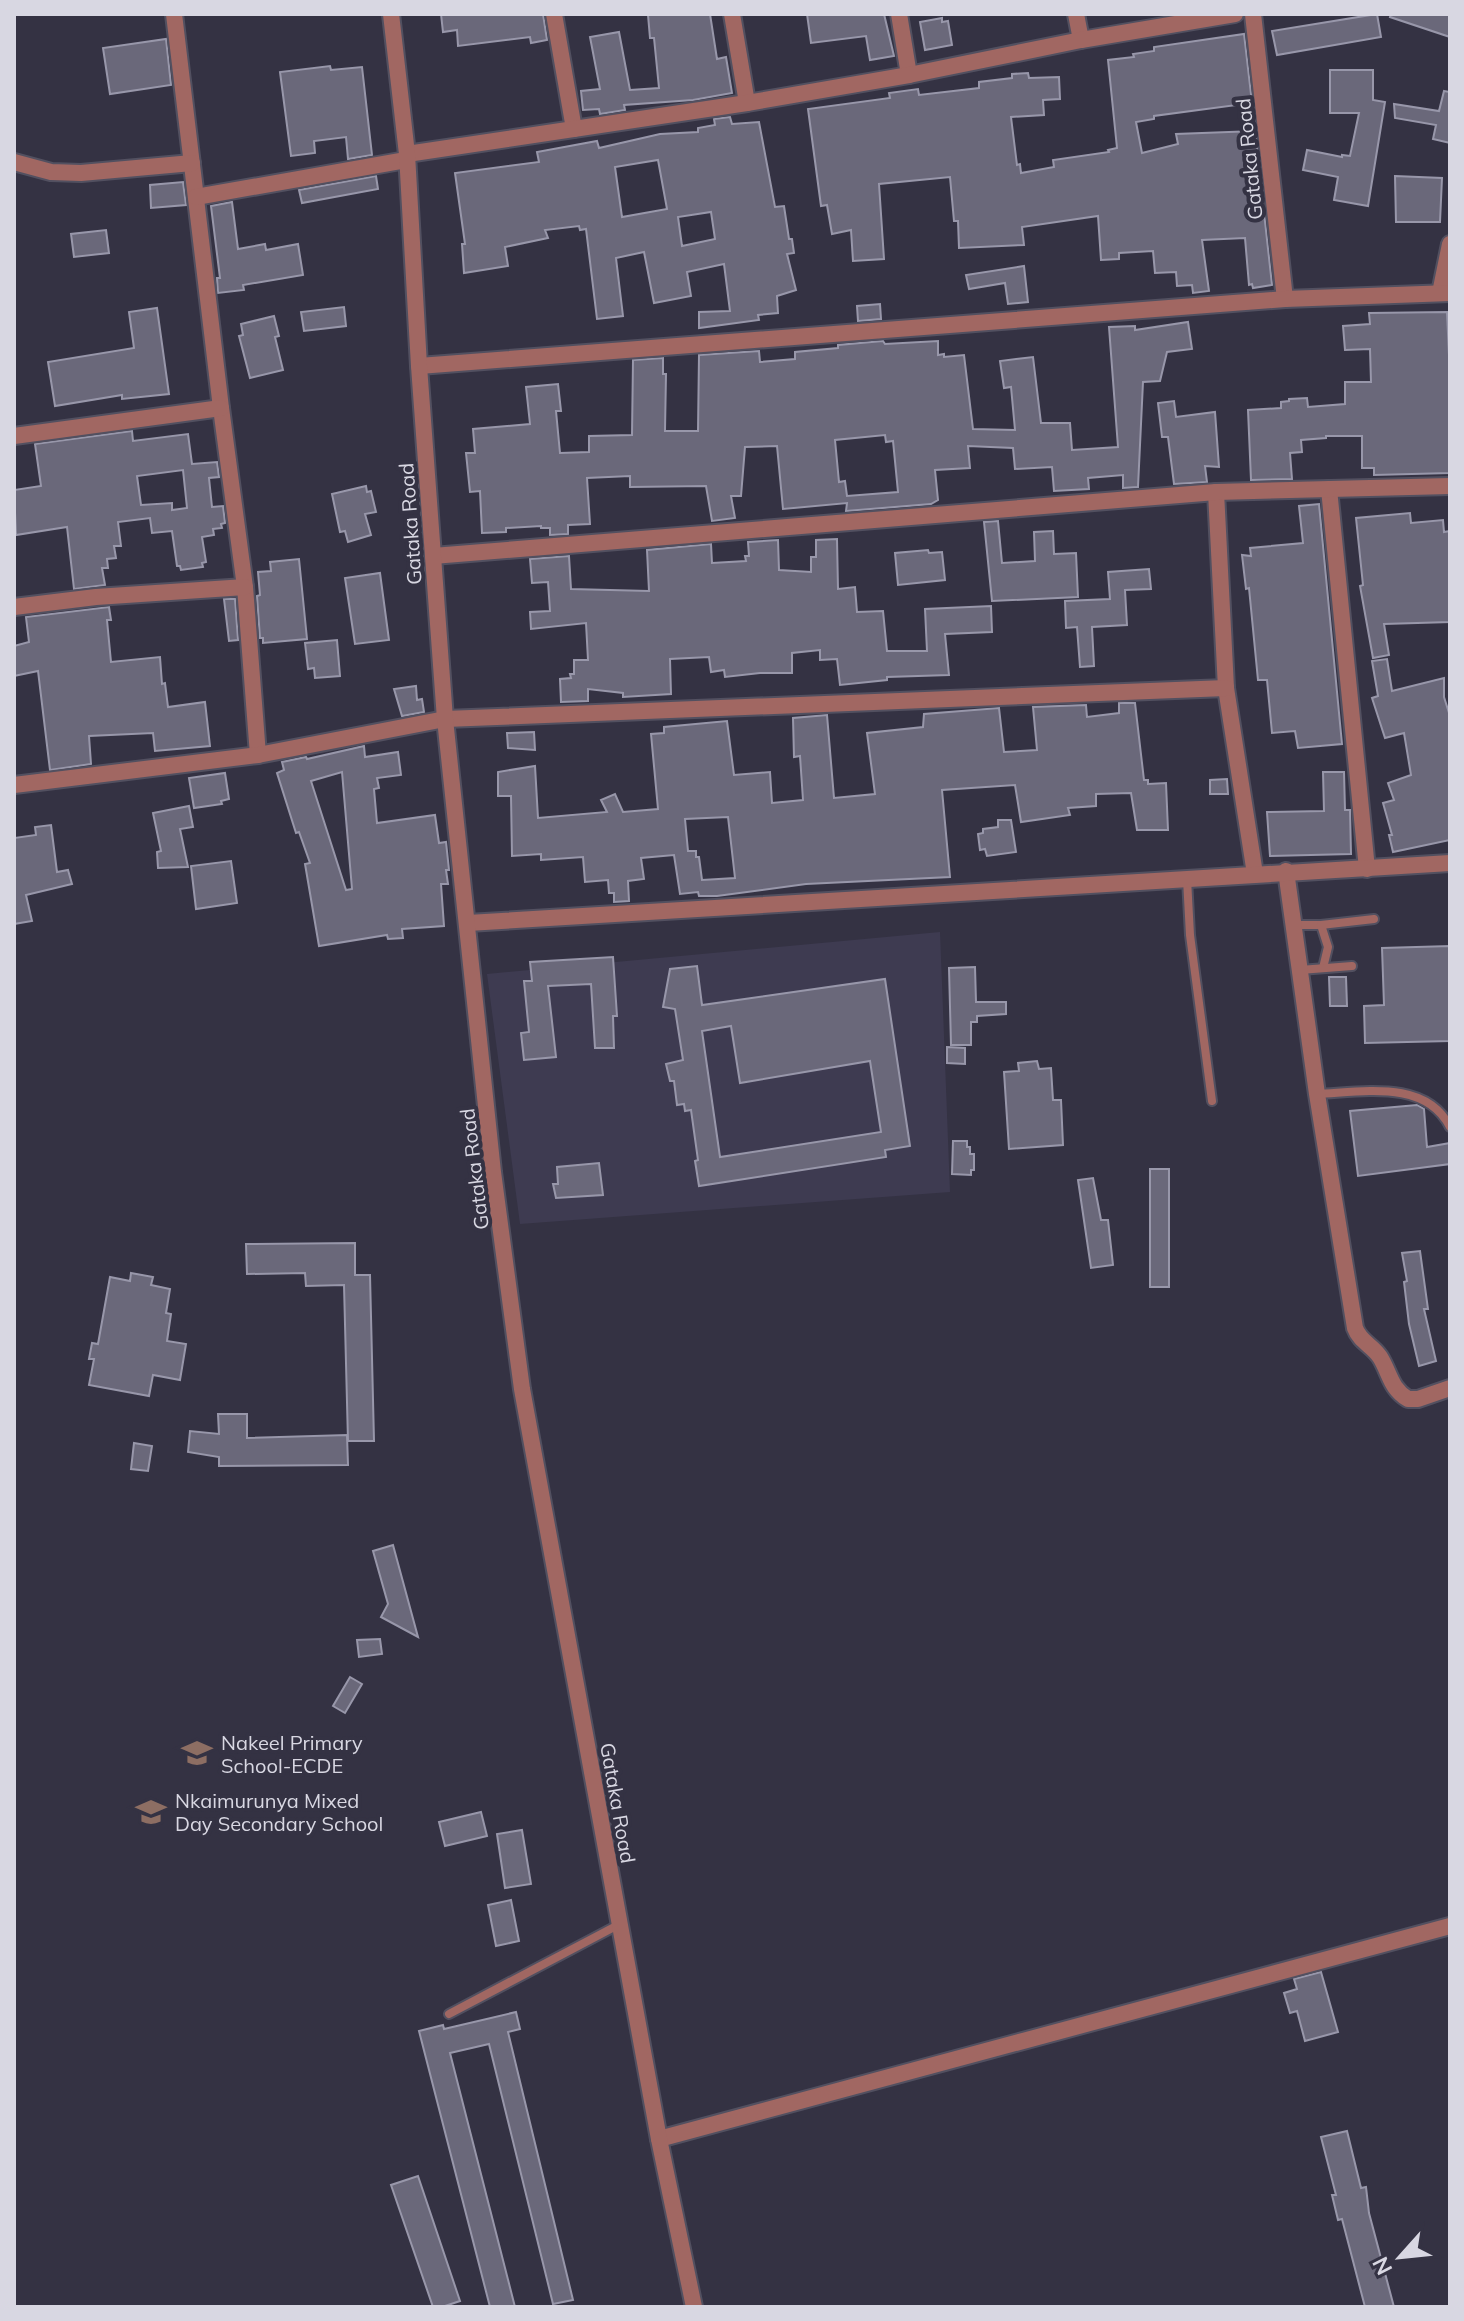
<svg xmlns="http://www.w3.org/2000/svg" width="1464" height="2321" viewBox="0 0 1464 2321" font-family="Mulish,sans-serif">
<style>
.built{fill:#3e3b51}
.building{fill:#6a687a;stroke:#9897aa;stroke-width:2;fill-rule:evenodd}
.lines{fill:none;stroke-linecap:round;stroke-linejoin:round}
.service-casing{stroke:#525060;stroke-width:12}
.minor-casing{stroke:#525060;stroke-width:20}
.tertiary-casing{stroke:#525060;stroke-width:20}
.service{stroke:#a16762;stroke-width:8}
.minor{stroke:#a16762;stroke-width:16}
.tertiary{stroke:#a16762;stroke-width:16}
.labels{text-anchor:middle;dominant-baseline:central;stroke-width:8;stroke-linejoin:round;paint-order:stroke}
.street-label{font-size:20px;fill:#d8d7e2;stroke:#343243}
.poi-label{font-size:20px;fill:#d8d7e2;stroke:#343243;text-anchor:start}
</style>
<rect width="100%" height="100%" fill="#343243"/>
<polygon class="built" points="940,932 950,1192 520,1224 487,974"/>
<g class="building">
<polygon points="441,14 543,14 547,40 531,43 530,37 458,46 457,30 443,32"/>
<polygon points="710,14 717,59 726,57 732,93 693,100 624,105 625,110 600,114 599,109 583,110 581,91 600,89 590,37 619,32 630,90 659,88 654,38 650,38 648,15"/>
<polygon points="807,14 884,14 894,56 870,60 866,36 811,43"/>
<polygon points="1377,14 1381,37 1277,55 1272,31"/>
<polygon points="1391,14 1450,14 1450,37 1390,17"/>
<polygon points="942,18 942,22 948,21 952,45 925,50 920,22"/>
<polygon points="1244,34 1252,103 1154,116 1154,119 1136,122 1142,153 1178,144 1176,134 1255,131 1272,285 1253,288 1252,284 1249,285 1245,238 1202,240 1209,291 1193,293 1192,285 1177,286 1176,272 1155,273 1153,251 1119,253 1119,259 1101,260 1098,216 1022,227 1024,245 959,248 958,221 954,221 950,177 879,184 884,259 853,261 851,230 832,234 827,205 821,206 808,109 890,98 889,93 918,89 919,95 979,88 979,82 1012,78 1012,74 1028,73 1029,78 1059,77 1060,99 1043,100 1044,115 1011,117 1017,165 1020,164 1021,173 1054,167 1053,160 1109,152 1108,150 1117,148 1108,60 1134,57 1133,54 1154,51 1154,47"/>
<polygon points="166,39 171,85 110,94 103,48"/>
<polygon points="330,66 331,70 362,67 372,155 348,159 346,137 314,141 315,153 291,156 280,72"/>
<polygon points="1330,70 1373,70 1373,100 1385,102 1368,206 1334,200 1338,177 1303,170 1307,150 1342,157 1342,155 1350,156 1359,113 1330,113"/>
<polygon points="1444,91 1450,92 1450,143 1433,139 1436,125 1395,118 1394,104 1439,111"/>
<path d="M730,117L732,124L759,122L775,207L784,206L789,239H792L794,253L787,254L796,290L777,296L778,313L758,315L759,320L699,328V312L730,311L724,264L687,272L691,296L654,303L644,252L616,258L623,316L597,319L586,229L580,230L579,226L545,230L548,238L505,247L508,266L464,273L462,244H465L455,173L539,162L537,152L597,141L599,148L660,134L698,132V128L715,125L714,119ZM658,160L667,209L622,217L615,167ZM711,212L715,239L682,246L678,217Z"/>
<polygon points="376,176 378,189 302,203 299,190"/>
<polygon points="1395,176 1442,178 1440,222 1396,222"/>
<polygon points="183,182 186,205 151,208 150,185"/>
<polygon points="232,202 238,249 265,244 266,250 298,244 303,275 243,285 244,290 218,293 217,278 220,278 211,206"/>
<polygon points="106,230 109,253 74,257 71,234"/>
<polygon points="1024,266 1028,302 1008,304 1005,283 969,289 966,275"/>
<polygon points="880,304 881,319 858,321 857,306"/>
<polygon points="344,307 346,326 304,331 301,312"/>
<polygon points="157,308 169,394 122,399 122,395 55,406 48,362 134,348 129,312"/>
<polygon points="1447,312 1450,377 1450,473 1374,475 1374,468 1362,468 1362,436 1326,436 1326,438 1301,440 1302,452 1290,453 1292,479 1251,480 1248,410 1281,408 1281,402 1289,401 1289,399 1307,398 1308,407 1345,404 1345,382 1371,382 1370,349 1345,350 1343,326 1370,324 1369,313"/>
<polygon points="274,316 279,336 275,337 283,370 250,378 239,336 243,335 241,324"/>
<path d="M1188,322L1192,349L1167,352L1160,381L1143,382L1138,487L1123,488V475L1088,478L1089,489L1054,491L1052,467L1015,469L1013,448L968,446L970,468L935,470L938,500L931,504L846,511L847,503L783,509L777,446L745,447L741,496H731L735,518L712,521L706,486L630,487V476L587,478L590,524L568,525V534L550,535V528H541V526L506,528V532L482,533L480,491L470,492L466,453H475L473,429L530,424L526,387L558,384L561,411H556L560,453L589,452V436L632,435L633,360L663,358V374H666L665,431H698L699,355L759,351L760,362L795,359V352L838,348V345L883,341L885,344L938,341V355L944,354V357L964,355L973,429L1015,430L1011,387L1004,388L1000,361L1033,357L1041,423H1070L1072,450L1118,447L1109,327L1135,326V330ZM885,435L886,442L893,441L898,492L847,496L845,481L839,482L835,440Z"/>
<polygon points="1174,401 1176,417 1215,412 1219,467 1205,466 1207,482 1174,484 1168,437 1162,437 1158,403"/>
<path d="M132,431L133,441L188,434L192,464L217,462L219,477L209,478L212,507L223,506L225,523L221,524L222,528L213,529L214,535L202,537L206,562L202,563L203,567L181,570L180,566H177L172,531L152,533L150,518L118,522L121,546H114L116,558L107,559L108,568H102L105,585L74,589L67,527L16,535L14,490L41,486L35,444ZM183,470L187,508L172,510V503L141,505L137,476Z"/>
<polygon points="366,486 367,492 371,491 376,512 365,514 371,535 348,542 345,531 340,532 332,494"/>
<polygon points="1319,504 1342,744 1298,748 1295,731 1272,733 1267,680 1258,680 1249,588 1246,589 1242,555 1251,556 1250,548 1303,543 1299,506"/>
<polygon points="1410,513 1411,523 1443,520 1444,532 1450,531 1450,622 1384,624 1389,655 1373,658 1360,586 1363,585 1356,518"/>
<polygon points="998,521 1002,563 1035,561 1034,532 1053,531 1054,554 1076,553 1078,597 992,601 984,522"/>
<polygon points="837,539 838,589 855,587 857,612 883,611 887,651 927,651 925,609 991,606 992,632 945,634 949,675 887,677 887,680 840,685 837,659 820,660 820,650 792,653 792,673 760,673 725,677 724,670 711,672 709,657 670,659 671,694 623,697 623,693 588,689 588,701 561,702 560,679 571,678 570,674 574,674 574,660 588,660 586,623 531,629 530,612 550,611 548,582 532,583 530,559 569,556 571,589 649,591 647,550 711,544 712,563 746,561 745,556 749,556 748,542 778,540 779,570 811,572 811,557 816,557 816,540"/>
<polygon points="928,550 929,553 942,552 945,580 898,585 895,553"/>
<polygon points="299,559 307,639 263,643 263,638 260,638 257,596 260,595 258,572 271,571 270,562"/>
<polygon points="1149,569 1151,589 1125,590 1127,625 1092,627 1094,666 1080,667 1077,627 1066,628 1065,601 1110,599 1108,572"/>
<polygon points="380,573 389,640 355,644 345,578"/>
<polygon points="224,599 235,599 238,640 229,641"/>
<polygon points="109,607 111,620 107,620 111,662 160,657 162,684 165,683 168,707 205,702 210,746 155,751 153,733 89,736 91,764 50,770 38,671 14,676 14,646 29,642 26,617"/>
<polygon points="337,640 340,676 315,678 314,668 308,669 305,643"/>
<polygon points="1387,659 1392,691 1444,678 1444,697 1450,716 1450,840 1393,852 1389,835 1392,835 1383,803 1394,800 1388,783 1411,775 1404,733 1385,738 1372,698 1378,696 1372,661"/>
<polygon points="416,686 417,700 422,699 424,712 402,716 394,689"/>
<path d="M1119,703H1135L1144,780H1148V784L1166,783L1168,830H1137L1131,793L1096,794V806L1068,808L1070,815L1021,822L1015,785L942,790L950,877L806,884L717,896H699L698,892L680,894L674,855L641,858L644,879L628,881L629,901L614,902V893H609L608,880L585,882L583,857L541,860V854L512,856L511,796H498V772L535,766L538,818L607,812L601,800L615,794L623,812L658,809L651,734L664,733V727L727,721L734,775L770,772L772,803L803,800L800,756L794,757L793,718L827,715L834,798L875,794L867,733L923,727L924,714L999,708L1004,752L1037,750L1033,707L1086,705L1087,717L1119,713ZM728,817L735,878L702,880L699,857H696V851H688L685,819Z"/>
<polygon points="534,732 535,750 508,748 507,733"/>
<path d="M364,746L365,757L398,752L401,775L377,778L379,788L374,789L377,823L435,815L439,843L446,842L449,870H446L448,884H441L444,926L402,929L403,938L388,939L387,935L319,946L305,864L310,863L299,832L296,833L277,773L284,770L282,762L306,757L307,759ZM342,772L352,889L346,890L311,781Z"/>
<polygon points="1323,772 1344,772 1345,810 1350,810 1351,854 1270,856 1267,812 1324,811"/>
<polygon points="225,773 229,799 221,801 222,804 194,808 189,778"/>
<polygon points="1227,779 1228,794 1210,794 1210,780"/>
<polygon points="189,806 193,827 180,829 188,867 158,868 157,852 161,851 153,813"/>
<polygon points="998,820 1011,820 1016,852 987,856 985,849 980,850 978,834 983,833 983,829 998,827"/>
<polygon points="51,825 57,872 68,870 72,884 26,895 32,921 14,924 14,838 36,835 35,827"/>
<polygon points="231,861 237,903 196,909 191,866"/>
<polygon points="1450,946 1450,1041 1365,1043 1364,1006 1384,1005 1382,948"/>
<polygon points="613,957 617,1016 613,1016 614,1048 595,1048 591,984 548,986 556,1057 524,1060 521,1033 529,1032 524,981 532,981 530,962"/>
<path d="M697,966L702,1005L885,979L910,1146L885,1150L886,1157L699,1186L695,1161L698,1160L691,1110L685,1111L684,1104L677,1105L674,1081H670L666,1064L683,1060L675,1009L663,1007L670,969ZM731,1026L740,1083L870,1061L881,1132L720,1157L702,1031Z"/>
<polygon points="975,967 976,1002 1006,1002 1006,1014 977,1016 977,1022 971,1022 971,1045 951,1045 949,968"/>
<polygon points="1329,977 1346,977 1347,1006 1330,1006"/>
<polygon points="947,1047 965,1048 965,1064 947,1063"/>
<polygon points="1037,1061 1039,1069 1051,1068 1053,1100 1061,1100 1063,1145 1009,1149 1004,1072 1019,1071 1018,1063"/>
<polygon points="1417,1105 1424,1109 1427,1147 1450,1143 1450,1164 1358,1176 1350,1111"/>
<polygon points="953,1141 967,1141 967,1147 970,1147 970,1154 974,1154 974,1170 971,1170 971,1175 952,1174"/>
<polygon points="599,1163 603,1195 556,1198 553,1184 558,1184 557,1167"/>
<rect x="1150" y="1169" width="19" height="118"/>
<polygon points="1093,1178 1101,1220 1108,1220 1113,1265 1091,1268 1078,1180"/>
<polygon points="355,1243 355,1275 370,1275 374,1441 348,1441 344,1285 306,1286 305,1273 247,1274 246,1244"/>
<polygon points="1420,1251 1428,1309 1424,1309 1436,1361 1419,1366 1409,1324 1404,1282 1407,1281 1402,1253"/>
<polygon points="131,1273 153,1277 151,1285 170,1289 166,1313 171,1314 167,1341 186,1344 180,1380 153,1375 149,1396 89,1385 94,1359 89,1359 92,1343 98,1344 110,1277 130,1281"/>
<polygon points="218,1414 247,1414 247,1438 347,1435 348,1465 219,1466 219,1457 188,1452 190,1431 219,1434"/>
<polygon points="134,1443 152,1446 148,1471 131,1469"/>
<polygon points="393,1545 418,1637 381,1617 388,1604 373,1551"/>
<polygon points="380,1639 382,1654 359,1657 357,1640"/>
<polygon points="350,1677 362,1684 345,1713 333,1706"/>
<polygon points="481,1812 487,1836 445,1846 439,1822"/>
<polygon points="522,1830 531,1884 505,1888 497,1834"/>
<polygon points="511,1900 519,1941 496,1946 488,1905"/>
<polygon points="1321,1972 1338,2032 1305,2041 1297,2011 1290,2013 1284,1993 1297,1989 1294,1979"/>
<polygon points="516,2012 520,2029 508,2032 573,2300 553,2304 489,2044 450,2053 515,2307 490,2307 419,2031 443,2025 444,2029"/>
<polygon points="1347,2131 1361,2188 1366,2187 1369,2213 1394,2307 1365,2307 1342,2219 1338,2220 1332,2195 1336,2195 1321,2137"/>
<polygon points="418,2176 460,2301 442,2307 433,2307 391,2185"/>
</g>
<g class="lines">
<g class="service-casing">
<g id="service">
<polyline points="1187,879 1190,935 1212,1101"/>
<polyline points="1294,925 1321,925"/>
<polyline points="1323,968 1328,947 1321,925 1374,919"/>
<polyline points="1300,970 1352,966"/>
<path d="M1317,1094C1362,1092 1426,1079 1450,1127"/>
<polyline points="449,2014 620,1924"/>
</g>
</g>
<g class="minor-casing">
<g id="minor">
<polyline points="174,14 221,408 245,587 258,755"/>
<polyline points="554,14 574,129"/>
<polyline points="732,14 747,103"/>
<polyline points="899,14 909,75"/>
<polyline points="1076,14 1081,40"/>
<polyline points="1253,14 1285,299"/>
<polyline points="407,154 747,103 909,75 1081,40 1235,14"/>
<polyline points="14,162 51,172 81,173 192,163"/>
<polyline points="196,197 406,160"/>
<polyline points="1440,293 1450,244"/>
<polyline points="419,366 1285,299 1450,293"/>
<polyline points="14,436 221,408"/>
<polyline points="1329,489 1367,869"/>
<polyline points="1216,492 1226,688 1255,874"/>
<polyline points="433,556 1216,492 1450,486"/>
<polyline points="14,607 96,597 245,587"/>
<polyline points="14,785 258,755 445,719 1226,688"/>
<path d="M1286,871L1317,1094L1355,1328C1360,1342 1372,1345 1380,1357C1390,1373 1390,1388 1408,1399H1418L1450,1388"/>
<polyline points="468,923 1450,863"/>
<polyline points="659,2139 1450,1926"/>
</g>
</g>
<g class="tertiary-casing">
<polyline id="tertiary" points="391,14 407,154 419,366 445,719 493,1172 522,1389 659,2139 694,2307"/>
</g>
<use href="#service" class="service"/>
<use href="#minor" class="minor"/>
<use href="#tertiary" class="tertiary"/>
</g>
<defs>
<g id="school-bare" transform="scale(2.4)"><path d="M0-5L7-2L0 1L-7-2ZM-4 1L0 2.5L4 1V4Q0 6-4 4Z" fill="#8d6e63" stroke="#343243" stroke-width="2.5" paint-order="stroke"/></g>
</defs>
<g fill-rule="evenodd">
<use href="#school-bare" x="197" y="1753"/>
<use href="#school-bare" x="151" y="1812"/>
</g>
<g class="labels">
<g class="street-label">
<text transform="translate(1249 159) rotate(-96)">Gataka Road</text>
<text transform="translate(410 524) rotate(-94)">Gataka Road</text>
<text transform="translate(474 1169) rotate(-97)">Gataka Road</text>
<text transform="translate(618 1803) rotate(80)">Gataka Road</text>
</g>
<g class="poi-label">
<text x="221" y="1742">Nakeel Primary<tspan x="221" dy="23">School-ECDE</tspan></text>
<text x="175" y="1800">Nkaimurunya Mixed<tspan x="175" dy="23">Day Secondary School</tspan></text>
</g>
</g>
<rect width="1464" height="2321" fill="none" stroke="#d8d7e2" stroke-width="32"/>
<g transform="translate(1400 2257) rotate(243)" stroke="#343243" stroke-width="6" paint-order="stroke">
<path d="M0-6L14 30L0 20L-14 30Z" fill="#d8d7e2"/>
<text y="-12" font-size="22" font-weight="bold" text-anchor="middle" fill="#d8d7e2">N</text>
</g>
</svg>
